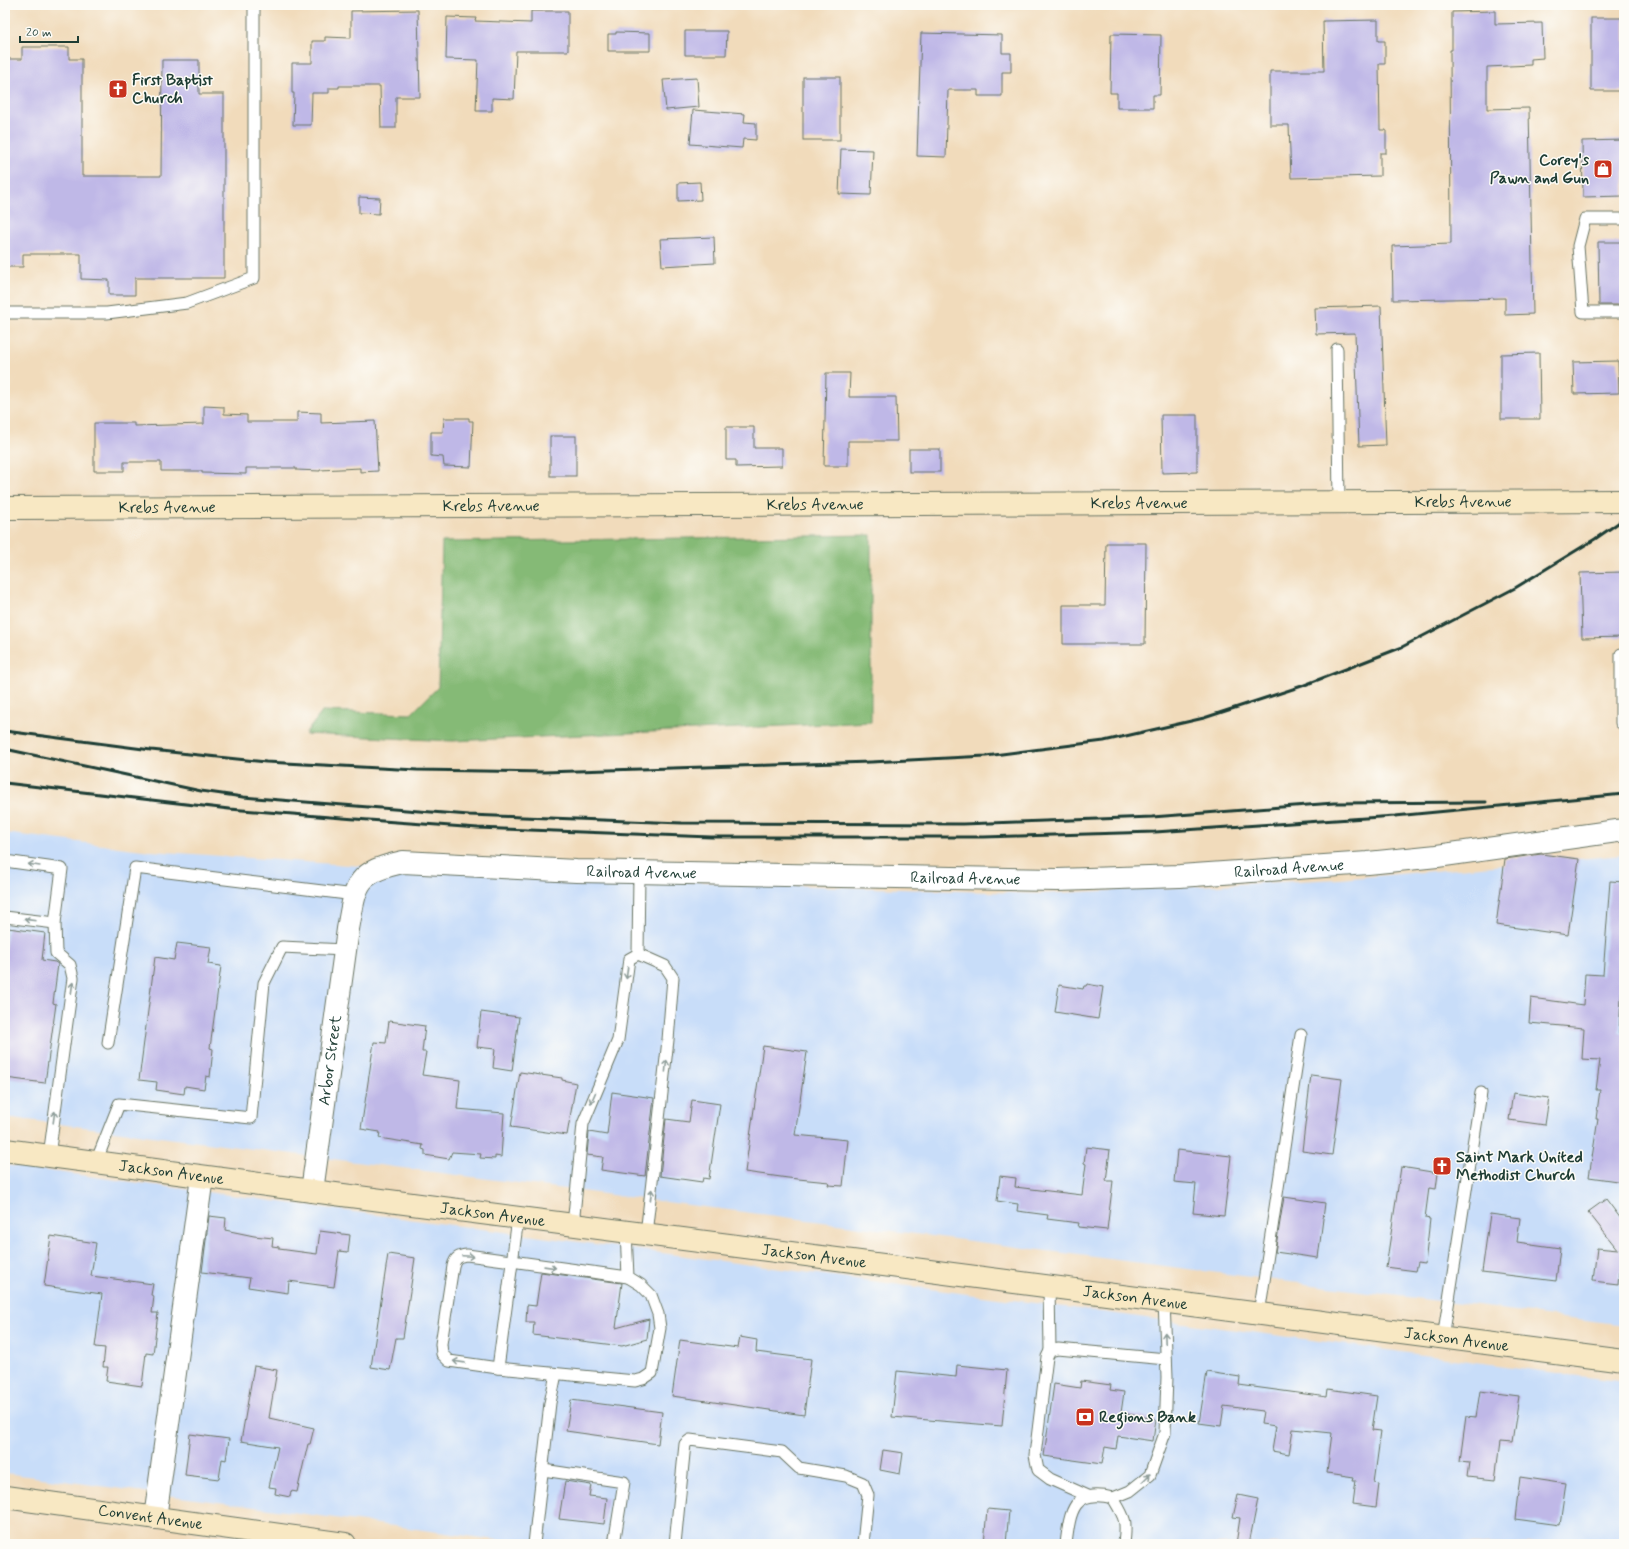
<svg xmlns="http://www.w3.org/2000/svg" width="1629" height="1549" viewBox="0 0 1629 1549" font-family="Mynerve,sans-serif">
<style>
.built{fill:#c8ddf9}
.forest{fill:#85ba76;stroke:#527c55}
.building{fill:#bfb8e7}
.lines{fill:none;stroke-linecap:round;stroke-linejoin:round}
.lane-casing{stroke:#687463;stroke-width:13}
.street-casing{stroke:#687463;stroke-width:24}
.secondary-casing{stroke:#687463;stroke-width:24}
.lane{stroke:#fff;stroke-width:11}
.street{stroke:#fff;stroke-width:22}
.secondary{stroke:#f8e8c3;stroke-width:22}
.rail{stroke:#1f3d34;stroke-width:3}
.oneway{stroke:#8f9e9a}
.labels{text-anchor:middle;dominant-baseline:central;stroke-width:3;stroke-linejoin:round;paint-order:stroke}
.poi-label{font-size:16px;font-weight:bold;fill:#1f3d34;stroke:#fdfcf7;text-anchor:start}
.street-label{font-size:16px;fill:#1f3d34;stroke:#fdfcf7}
</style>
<rect width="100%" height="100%" fill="#fdfcf7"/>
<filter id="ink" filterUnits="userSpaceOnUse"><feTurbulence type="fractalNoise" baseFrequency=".025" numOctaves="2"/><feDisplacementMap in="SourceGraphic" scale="8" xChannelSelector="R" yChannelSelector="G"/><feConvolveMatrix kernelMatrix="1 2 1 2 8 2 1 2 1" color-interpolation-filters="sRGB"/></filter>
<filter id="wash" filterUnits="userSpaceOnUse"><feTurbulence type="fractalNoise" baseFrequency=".012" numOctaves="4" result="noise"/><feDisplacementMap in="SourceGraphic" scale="16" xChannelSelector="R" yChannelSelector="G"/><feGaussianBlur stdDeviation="0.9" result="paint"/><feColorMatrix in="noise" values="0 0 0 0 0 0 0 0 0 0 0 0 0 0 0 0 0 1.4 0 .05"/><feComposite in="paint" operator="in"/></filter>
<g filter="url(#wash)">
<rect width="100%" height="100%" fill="#f1dbbb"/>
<g class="built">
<polygon points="5,833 151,851 416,870 758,884 1041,894 1340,879 1624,855 1624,1325 5,1117"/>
<polygon points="5,1165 1624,1382 1624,1544 526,1544 5,1473"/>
</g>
<polygon class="forest" points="871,535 871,722 452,741 305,734 323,711 411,714 438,687 442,542"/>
<g id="blocks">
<g class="building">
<polygon points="418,10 420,97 396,97 396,128 381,128 380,86 339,86 339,88 329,88 329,93 312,93 311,125 293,125 294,93 292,93 292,63 312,63 312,41 325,41 325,37 351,38 351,11"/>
<polygon points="531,11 568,11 568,51 516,51 514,99 492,98 492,111 476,111 478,60 446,59 447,17 476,18 475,21 531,23"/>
<polygon points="1495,11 1495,24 1542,23 1543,58 1531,59 1531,65 1487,67 1487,109 1529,108 1533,314 1505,315 1505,298 1393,300 1392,246 1451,244 1450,50 1452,50 1452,12"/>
<rect x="1591" y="18" width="33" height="73"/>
<polygon points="1378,20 1378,41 1385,41 1385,64 1379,64 1380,130 1386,130 1386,153 1380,153 1380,176 1291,178 1289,125 1270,125 1270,71 1324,71 1323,21"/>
<polygon points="685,31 727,31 726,55 685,55"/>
<polygon points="616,32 650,33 650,51 608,51 608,34 616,34"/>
<polygon points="921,33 1002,35 1002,53 1011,53 1011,72 1002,72 1002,96 978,96 978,90 948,90 946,157 917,156"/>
<polygon points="1111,34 1161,35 1160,95 1153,95 1153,108 1117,108 1117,93 1110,93"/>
<polygon points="22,47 69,47 69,59 82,59 82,176 161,176 162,60 199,60 199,94 224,94 224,278 135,278 135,295 109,295 109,280 81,279 81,254 23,254 23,267 5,267 5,179 7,179 8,59 22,59"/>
<rect x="803" y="77" width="37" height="63"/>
<polygon points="697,78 699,107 666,110 663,80"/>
<polygon points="693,110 745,114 744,122 756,123 756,140 743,139 742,148 690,144"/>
<polygon points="1624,140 1624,196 1583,197 1582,141"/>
<polygon points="841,149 873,150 871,195 839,194"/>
<polygon points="700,182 701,200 678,201 678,183"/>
<polygon points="359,197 380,198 379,214 359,213"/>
<polygon points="714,237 715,263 662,266 660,239"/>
<polygon points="1598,242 1624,242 1624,305 1599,305"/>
<polygon points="1381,306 1386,445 1359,446 1355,333 1316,334 1315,308"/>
<polygon points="1539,353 1540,419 1501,419 1501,354"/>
<polygon points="1618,361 1619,393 1574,394 1573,362"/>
<polygon points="826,373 850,373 849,397 896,397 897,441 848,441 848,466 824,466"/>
<polygon points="204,406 224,407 224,414 247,415 247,422 297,422 297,412 321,413 321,423 375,421 378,471 360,472 360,468 320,470 320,471 296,470 296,468 246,468 246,474 202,473 202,471 161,471 161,462 124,462 124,471 94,471 94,423 134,423 134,426 204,424"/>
<polygon points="1161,415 1197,415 1197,472 1162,473"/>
<polygon points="444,418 469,418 469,421 473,421 471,467 444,466 443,457 431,456 431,432 443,432"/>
<polygon points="726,427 754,427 754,448 782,448 782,466 736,467 736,460 726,460"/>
<rect x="550" y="436" width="26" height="40"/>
<rect x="909" y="449" width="31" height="23"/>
<polygon points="1106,543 1146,543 1145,644 1063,644 1063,605 1105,605"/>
<polygon points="1624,572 1624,637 1582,638 1580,573"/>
<polygon points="1541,854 1579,859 1568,935 1496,925 1505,859"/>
<polygon points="1610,881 1624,882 1624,966 1623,966 1619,1033 1624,1034 1624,1182 1589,1177 1598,1119 1596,1119 1600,1090 1596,1090 1600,1060 1582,1059 1584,1028 1529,1023 1531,998 1583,1005 1585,974 1603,975"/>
<polygon points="8,928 45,933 42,960 55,962 58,964 53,1003 56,1004 45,1083 5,1078 5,948"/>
<polygon points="177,943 211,947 208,964 221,966 210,1048 213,1049 210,1077 206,1076 204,1089 185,1086 184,1094 156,1090 157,1082 139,1080 155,957 174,960"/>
<polygon points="1087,984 1103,987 1098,1019 1055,1012 1059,985 1083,989 1084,986 1086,986"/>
<polygon points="481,1012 519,1017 512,1071 493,1068 495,1049 477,1047"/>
<polygon points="389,1021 425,1026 422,1052 426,1052 422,1075 460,1080 457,1109 504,1113 501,1157 495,1156 495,1159 480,1158 481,1154 452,1152 449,1159 425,1155 425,1150 422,1149 423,1145 379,1138 380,1132 361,1129 374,1042 386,1043"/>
<polygon points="763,1046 807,1052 795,1135 848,1140 843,1186 828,1185 829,1182 788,1178 745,1172"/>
<polygon points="520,1072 562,1078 562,1080 576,1083 567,1135 511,1127"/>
<polygon points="1311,1075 1342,1079 1332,1155 1302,1151"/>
<polygon points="612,1092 654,1098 645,1176 601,1170 603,1157 587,1155 589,1132 607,1135"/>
<polygon points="1513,1093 1549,1098 1545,1125 1509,1120"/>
<polygon points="692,1100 720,1104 709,1179 703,1178 702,1182 660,1176 666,1119 689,1122"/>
<polygon points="1086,1147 1110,1150 1106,1181 1113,1181 1107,1230 1078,1227 1079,1223 1047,1219 1048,1215 1017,1211 1018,1204 997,1201 1000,1176 1016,1178 1015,1187 1082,1195 1086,1164 1084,1163"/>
<polygon points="1177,1150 1231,1156 1224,1216 1193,1213 1196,1184 1174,1182"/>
<polygon points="1401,1167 1438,1173 1436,1189 1429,1188 1425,1218 1430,1219 1425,1264 1418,1263 1416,1271 1386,1267"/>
<polygon points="1284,1197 1325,1203 1318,1258 1275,1252"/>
<polygon points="1606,1199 1624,1223 1624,1272 1619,1272 1618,1284 1593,1281 1597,1248 1618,1250 1588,1212"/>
<polygon points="1490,1214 1520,1218 1517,1242 1560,1248 1556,1281 1482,1272"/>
<polygon points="209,1216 226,1218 225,1230 254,1236 273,1238 272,1246 279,1247 279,1249 317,1254 320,1231 350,1235 348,1252 339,1251 334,1287 289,1281 288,1293 248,1287 250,1278 202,1272"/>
<polygon points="51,1236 96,1243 91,1276 153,1284 151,1295 154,1296 152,1313 158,1313 153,1354 146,1353 142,1386 106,1381 108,1367 103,1367 105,1348 95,1347 102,1294 44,1286"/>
<polygon points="388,1254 415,1258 403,1338 396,1338 390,1370 371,1367"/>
<polygon points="541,1272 622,1283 616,1328 649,1319 647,1339 622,1346 533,1335 534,1322 526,1322 527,1305 536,1306"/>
<polygon points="740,1337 757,1340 756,1352 811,1359 804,1415 672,1396 680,1340 738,1348"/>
<polygon points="957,1365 1007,1370 1002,1426 892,1417 897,1371 956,1377"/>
<polygon points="254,1366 277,1370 269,1418 314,1428 310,1444 308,1444 297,1492 291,1491 290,1497 275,1494 276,1488 269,1487 278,1447 241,1441"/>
<polygon points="1207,1372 1240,1377 1239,1385 1327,1397 1328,1389 1377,1396 1372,1430 1381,1431 1374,1482 1379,1483 1376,1507 1353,1504 1356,1480 1353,1480 1354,1477 1327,1473 1332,1433 1293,1429 1289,1454 1272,1451 1276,1426 1261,1424 1263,1411 1224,1406 1221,1426 1199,1423"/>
<polygon points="1081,1381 1111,1385 1110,1390 1124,1392 1121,1413 1156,1419 1153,1441 1118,1436 1116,1449 1105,1447 1102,1464 1044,1456 1054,1384 1080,1388"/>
<polygon points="1480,1391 1519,1396 1512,1443 1500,1442 1495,1480 1467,1477 1469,1462 1460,1461 1466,1416 1476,1417"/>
<polygon points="571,1400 662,1412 658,1444 566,1431"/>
<polygon points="190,1434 229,1439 226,1460 222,1459 219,1479 185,1475"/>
<polygon points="883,1450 903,1453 900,1474 880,1470"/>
<polygon points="1520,1477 1566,1484 1560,1525 1515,1519"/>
<polygon points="565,1481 591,1485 589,1496 607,1498 604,1524 559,1519"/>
<polygon points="1238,1495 1258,1499 1249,1544 1236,1544 1240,1518 1233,1517"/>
<polygon points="987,1509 1009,1511 1006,1544 984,1544"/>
</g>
</g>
</g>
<g filter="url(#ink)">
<use href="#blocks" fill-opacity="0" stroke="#687463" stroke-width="1"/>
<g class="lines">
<g class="lane-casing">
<g id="lane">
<polyline points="1624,219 1585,219 1578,246 1583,312 1624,312"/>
<polyline points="5,313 107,313 187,303 254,278 254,5"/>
<polyline points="1337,349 1339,503"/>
<polyline points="1624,654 1621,654 1621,723 1624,723"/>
<polyline points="5,861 62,869 55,923 56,953 70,965 73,978 49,1156"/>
<polyline points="5,917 55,923"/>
<polyline points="638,954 639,873"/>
<polyline points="108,1043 135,868 355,895"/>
<polyline points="96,1162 119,1104 251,1118 264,983 282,947 345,950"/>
<polyline points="518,1218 498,1368 635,1381 643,1379 652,1373 660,1328 658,1314 651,1295 641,1285 628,1277 626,1231"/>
<polyline points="573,1225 583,1124 618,1040 629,959 638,954 665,966 673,978 668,1040 646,1234"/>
<polyline points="1049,1286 1050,1351"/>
<polyline points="1259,1314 1301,1035"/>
<polyline points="1443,1338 1481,1093"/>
<path d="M498,1368L449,1361L442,1354L441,1344L453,1266C455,1258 458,1256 467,1255L628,1277"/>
<polyline points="543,1470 624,1482 614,1544"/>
<polyline points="1088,1496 1050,1479 1038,1470 1035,1455 1047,1357 1050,1351 1058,1349 1166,1359"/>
<polyline points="1113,1498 1130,1491 1150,1475 1165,1433 1167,1377 1164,1301"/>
<polyline points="534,1544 550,1403 556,1374"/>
<polyline points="675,1544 685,1444 690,1440 782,1452 799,1468 846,1476 863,1483 868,1495 863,1544"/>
<path d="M1066,1544C1070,1511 1073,1488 1113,1498C1125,1518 1127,1520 1124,1544"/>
</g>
</g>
<g class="street-casing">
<g id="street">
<path id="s1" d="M312,1191L348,929C356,886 354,872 403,862L576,871L1057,880L1180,876L1368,863L1437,856L1624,830"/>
<polyline points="155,1518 202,1177"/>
</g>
</g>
<g class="secondary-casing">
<g id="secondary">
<path id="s2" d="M5,508L1624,501"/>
<path id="s3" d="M5,1150L312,1191L1624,1361"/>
<path id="s4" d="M5,1497L345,1544"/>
</g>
</g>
<use href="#lane" class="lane"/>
<use href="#street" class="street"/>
<use href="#secondary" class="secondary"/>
<g class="rail">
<polyline points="5,731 151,750 266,762 417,770 544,772 871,762 986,756 1104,741 1204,718 1302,686 1400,648 1515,588 1595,539 1624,519"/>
<polyline points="5,749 201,791 243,797 469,815 682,823 963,824 1152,817 1334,803 1486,802"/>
<polyline points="5,783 229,809 355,819 478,828 711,837 984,837 1155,832 1395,816 1624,794"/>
</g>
</g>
<defs><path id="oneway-shaft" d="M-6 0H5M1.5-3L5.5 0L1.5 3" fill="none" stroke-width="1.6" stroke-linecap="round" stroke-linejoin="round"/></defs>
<g class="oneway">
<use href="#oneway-shaft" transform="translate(34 865) rotate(-171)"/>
<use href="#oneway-shaft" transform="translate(30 920) rotate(-173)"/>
<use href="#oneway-shaft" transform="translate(627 973) rotate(97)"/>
<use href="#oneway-shaft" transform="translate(72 988) rotate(-82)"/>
<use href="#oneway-shaft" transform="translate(666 1066) rotate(-84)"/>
<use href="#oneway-shaft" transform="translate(593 1098) rotate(114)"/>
<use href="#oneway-shaft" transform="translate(54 1117) rotate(-82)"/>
<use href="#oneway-shaft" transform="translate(651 1195) rotate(-83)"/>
<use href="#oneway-shaft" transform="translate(468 1256) rotate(3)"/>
<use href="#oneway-shaft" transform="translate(550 1267) rotate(8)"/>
<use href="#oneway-shaft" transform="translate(1165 1338) rotate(-92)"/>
<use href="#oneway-shaft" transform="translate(459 1362) rotate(-172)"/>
<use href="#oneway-shaft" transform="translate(1146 1478) rotate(-45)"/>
</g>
</g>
<defs>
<g id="church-square" transform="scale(1)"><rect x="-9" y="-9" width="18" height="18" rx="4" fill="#c8321e" stroke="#fdfcf7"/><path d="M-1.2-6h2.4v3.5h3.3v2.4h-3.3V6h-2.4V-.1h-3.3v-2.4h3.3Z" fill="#fff"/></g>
<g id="shop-square" transform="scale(1)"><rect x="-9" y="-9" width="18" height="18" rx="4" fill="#c8321e" stroke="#fdfcf7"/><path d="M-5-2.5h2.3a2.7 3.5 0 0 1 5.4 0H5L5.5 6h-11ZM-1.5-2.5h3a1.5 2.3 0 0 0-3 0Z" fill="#fff"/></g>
<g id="bank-square" transform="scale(1)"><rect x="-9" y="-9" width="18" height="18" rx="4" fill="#c8321e" stroke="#fdfcf7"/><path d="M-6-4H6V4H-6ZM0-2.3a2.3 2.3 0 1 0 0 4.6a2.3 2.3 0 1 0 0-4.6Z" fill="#fff"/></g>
</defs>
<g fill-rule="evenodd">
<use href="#church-square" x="118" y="89"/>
<use href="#shop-square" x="1603" y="169"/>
<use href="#church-square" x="1442" y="1166"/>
<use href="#bank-square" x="1085" y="1417"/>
</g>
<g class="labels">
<g class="poi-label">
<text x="132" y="80">First Baptist<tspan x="132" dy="18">Church</tspan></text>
<text x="1589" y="160" text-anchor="end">Corey's<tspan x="1589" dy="18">Pawn and Gun</tspan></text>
<text x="1456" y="1157">Saint Mark United<tspan x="1456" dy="18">Methodist Church</tspan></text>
<text x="1099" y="1417">Regions Bank</text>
</g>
<g class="street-label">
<text stroke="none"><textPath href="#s2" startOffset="1458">Krebs Avenue</textPath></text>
<text stroke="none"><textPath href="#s2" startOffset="1134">Krebs Avenue</textPath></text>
<text stroke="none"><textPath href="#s2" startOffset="810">Krebs Avenue</textPath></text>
<text stroke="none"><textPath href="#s2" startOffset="486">Krebs Avenue</textPath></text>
<text stroke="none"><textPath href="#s2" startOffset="162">Krebs Avenue</textPath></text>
<text stroke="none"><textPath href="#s1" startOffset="1248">Railroad Avenue</textPath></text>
<text stroke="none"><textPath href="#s1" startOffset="600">Railroad Avenue</textPath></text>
<text stroke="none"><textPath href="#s1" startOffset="924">Railroad Avenue</textPath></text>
<text stroke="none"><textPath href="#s1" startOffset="132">Arbor Street</textPath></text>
<text stroke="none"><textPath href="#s3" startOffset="168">Jackson Avenue</textPath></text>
<text stroke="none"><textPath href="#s3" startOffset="492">Jackson Avenue</textPath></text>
<text stroke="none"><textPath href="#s3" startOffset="816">Jackson Avenue</textPath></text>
<text stroke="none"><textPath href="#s3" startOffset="1140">Jackson Avenue</textPath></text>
<text stroke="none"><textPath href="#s3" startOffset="1464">Jackson Avenue</textPath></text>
<text stroke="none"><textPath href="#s4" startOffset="147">Convent Avenue</textPath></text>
</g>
</g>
<rect width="1629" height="1549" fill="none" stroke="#fdfcf7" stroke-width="20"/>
<path d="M20 36v6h58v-6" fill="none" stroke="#1f3d34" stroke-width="2"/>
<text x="26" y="36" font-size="12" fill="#1f3d34" stroke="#fdfcf7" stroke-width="3" paint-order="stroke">20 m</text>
</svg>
